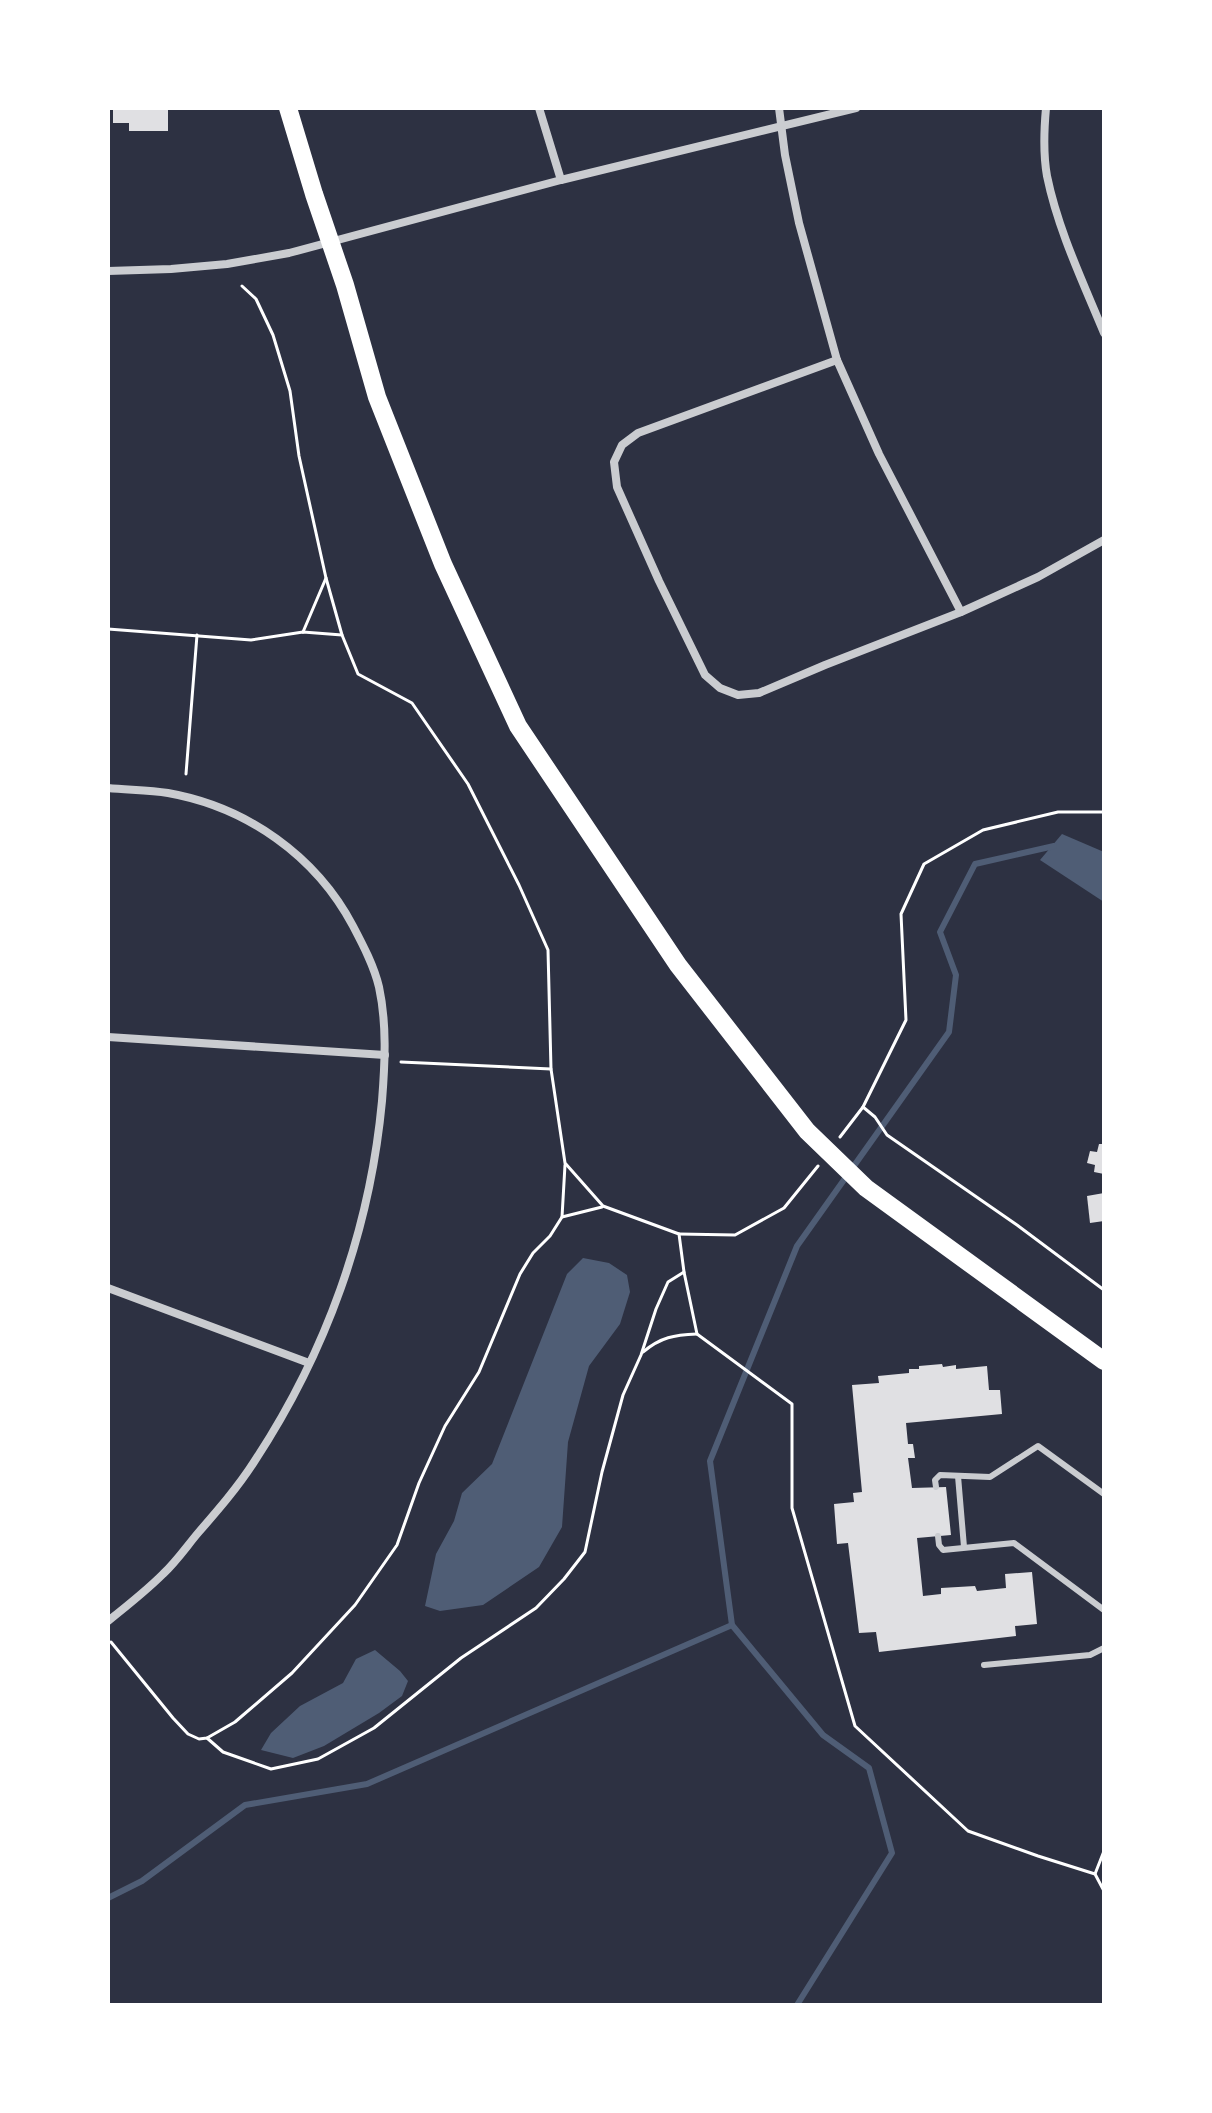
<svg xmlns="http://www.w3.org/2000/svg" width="1212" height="2113" viewBox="0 0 1212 2113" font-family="'Crimson Pro',serif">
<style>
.water{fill:#4f5d75}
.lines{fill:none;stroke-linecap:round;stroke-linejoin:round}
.stream{stroke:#4f5d75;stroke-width:6}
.building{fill:#e0e0e3}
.path{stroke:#fff;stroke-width:3}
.service{stroke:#caccd0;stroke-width:6}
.minor{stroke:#caccd0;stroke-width:8}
.primary{stroke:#fff;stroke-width:18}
</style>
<rect width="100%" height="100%" fill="#2d3142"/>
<g class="water">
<polygon points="1062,834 1104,852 1104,902 1040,860"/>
<polygon points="583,1258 609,1263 627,1275 630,1292 620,1324 589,1366 568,1442 562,1527 539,1567 483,1605 440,1611 425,1606 436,1554 454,1521 462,1493 492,1464 567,1274"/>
<polygon points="375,1650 400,1671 408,1681 402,1696 379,1713 324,1746 293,1758 261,1750 271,1733 300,1706 343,1683 356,1659"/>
</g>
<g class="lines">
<g class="stream">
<polyline points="108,1898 142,1881 245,1805 367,1784 732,1625"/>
<polyline points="797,2005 892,1853 869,1768 823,1735 732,1625 710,1461 797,1246 949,1032 956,975 940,932 975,864 1054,846"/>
</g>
</g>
<g class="building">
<polygon points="113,108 168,108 168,131 129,131 129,123 113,123"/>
<polygon points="1099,1144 1104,1144 1104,1174 1094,1172 1095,1165 1087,1163 1090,1151 1097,1152"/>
<polygon points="1104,1193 1104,1221 1090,1223 1087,1196"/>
<polygon points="942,1364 943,1367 956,1365 956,1369 987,1366 989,1390 1000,1390 1002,1414 906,1423 908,1444 913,1444 915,1458 908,1458 912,1488 946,1487 951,1535 917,1538 923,1596 941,1594 941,1588 975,1586 977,1591 1006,1588 1005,1574 1032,1572 1037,1624 1015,1626 1016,1636 879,1652 876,1632 859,1633 848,1543 837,1544 834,1504 854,1502 853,1493 862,1492 852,1385 879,1383 878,1376 909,1373 909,1369 919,1369 919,1366"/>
</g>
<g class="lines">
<g class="path">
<polyline points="242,286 256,299 273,335 290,391 299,456 326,578 303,632"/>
<polyline points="326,578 342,635"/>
<polyline points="108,629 251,640 303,632 342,635 358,674 412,703 468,784 519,885 548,950 551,1069 565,1163 603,1206 679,1234 684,1272 697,1334 792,1404 792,1508 855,1726 968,1831 1038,1856 1095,1874 1104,1891"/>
<polyline points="186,774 197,635"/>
<polyline points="401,1062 551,1069"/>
<polyline points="863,1107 875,1117 887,1135 1017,1225 1104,1290"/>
<polyline points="840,1137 863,1107 906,1020 901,914 924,864 983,830 1058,812 1104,812"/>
<polyline points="562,1217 565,1165"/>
<polyline points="679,1234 735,1235 784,1208 818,1166"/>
<path d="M643,1352C661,1337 674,1335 697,1334"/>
<polyline points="111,1642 173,1718 188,1734 199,1739 207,1738 235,1722 292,1673 355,1605 397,1545 419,1483 445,1426 479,1372 520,1274 533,1253 550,1236 562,1217 602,1207"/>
<polyline points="207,1738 223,1752 271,1769 318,1759 374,1728 461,1658 536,1608 564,1579 585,1552 602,1472 623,1395 641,1355 656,1309 668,1282 684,1272"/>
<polyline points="1095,1874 1104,1851"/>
</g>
<g class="service">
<polyline points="958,1476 964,1547"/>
<polyline points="936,1487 935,1480 940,1475 990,1477 1038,1446 1104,1494"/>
<polyline points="938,1536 939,1545 943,1550 1014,1543 1104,1610"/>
<polyline points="984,1665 1090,1655 1104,1648"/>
</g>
<g class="minor">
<polyline points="539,108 561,180"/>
<polyline points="779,108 785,155 799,223 837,360 879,454 961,612"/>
<path d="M1046,108C1044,130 1043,154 1047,176C1058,230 1083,282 1104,333"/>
<polyline points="108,271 171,269 227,264 289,253 561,180 856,108"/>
<polyline points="837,360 638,433 622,445 614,462 617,487 659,581 705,675 720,688 738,695 759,693 825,665 961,612 1038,577 1104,540"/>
<path d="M108,788C128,790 149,790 168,793C247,807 316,856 353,926C363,945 374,966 379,987C387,1024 385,1063 382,1101C370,1230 326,1353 254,1462C238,1487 218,1510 198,1533C187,1546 176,1562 163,1574C146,1591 127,1606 108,1621"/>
<polyline points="108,1037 385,1055"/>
<polyline points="108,1288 309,1363"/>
</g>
<polyline class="primary" points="288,108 314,194 345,285 377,397 443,564 518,726 678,965 807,1131 866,1188 1104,1361"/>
</g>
<rect width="1212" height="2113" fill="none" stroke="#ffffff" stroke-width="220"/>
</svg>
